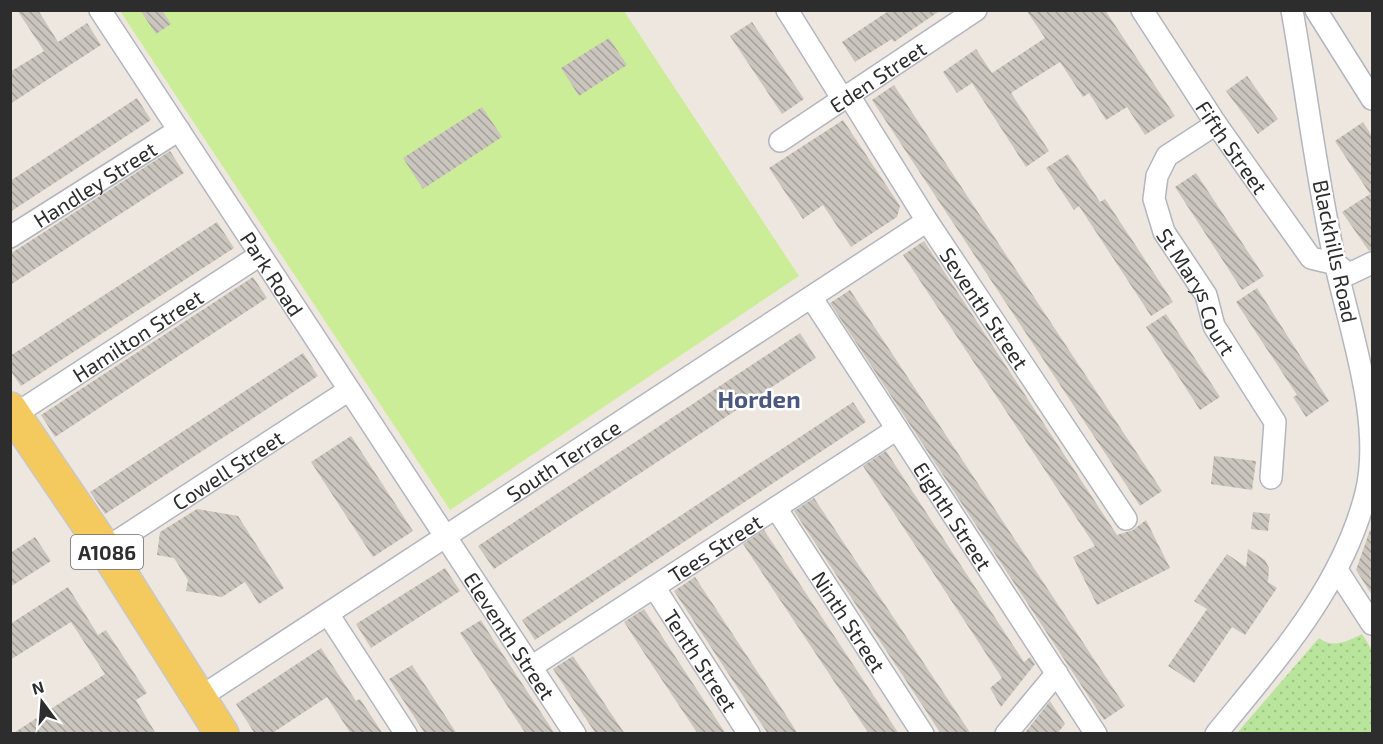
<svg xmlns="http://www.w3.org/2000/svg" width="1383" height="744" viewBox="0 0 1383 744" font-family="'Exo 2',sans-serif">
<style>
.park{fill:url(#park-dots)}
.pitch{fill:#cced97}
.building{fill:url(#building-back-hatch)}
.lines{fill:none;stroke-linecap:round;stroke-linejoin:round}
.minor-casing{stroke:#b3b6c0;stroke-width:24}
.primary-casing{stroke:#c8c8c8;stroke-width:36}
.minor{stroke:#fff;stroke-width:21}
.primary{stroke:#f4ca5f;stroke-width:33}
.labels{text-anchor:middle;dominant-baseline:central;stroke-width:5;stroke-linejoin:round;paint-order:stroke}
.shield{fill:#fff;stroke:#6c6c6c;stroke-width:1.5}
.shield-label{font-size:20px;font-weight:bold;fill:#2d2d2d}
.street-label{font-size:21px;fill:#2d2d2d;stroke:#fff}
.quarter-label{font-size:24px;font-weight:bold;fill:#4b577f;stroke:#fff}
</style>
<defs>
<pattern id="park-dots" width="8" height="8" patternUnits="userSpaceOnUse" patternTransform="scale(1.5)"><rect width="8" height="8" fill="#b8e59b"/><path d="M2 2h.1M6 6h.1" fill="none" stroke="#9ec586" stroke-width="1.8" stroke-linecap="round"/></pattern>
<pattern id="building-back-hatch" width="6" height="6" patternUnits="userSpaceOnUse" patternTransform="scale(1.5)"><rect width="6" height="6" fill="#cac5bd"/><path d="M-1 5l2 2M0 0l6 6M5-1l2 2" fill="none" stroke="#a4a09a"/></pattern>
</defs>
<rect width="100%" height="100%" fill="#eee7df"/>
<path class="park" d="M1362,634L1372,650V733H1237L1319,638C1333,649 1348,641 1362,634Z"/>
<polygon class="pitch" points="120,11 624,11 799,276 450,510"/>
<g class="building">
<polygon points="17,10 38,10 58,42 87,23 101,45 10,104 10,72 44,51"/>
<polygon points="140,10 162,10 171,24 156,34"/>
<polygon points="890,10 941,10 894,42 892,39 855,62 842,42"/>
<polygon points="1026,10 1105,10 1175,116 1145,135 1127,107 1106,120 1089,93 1083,97 1060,62 1011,93 1049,151 1026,167 972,83 957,93 943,72 976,49 992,73 1045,38"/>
<polygon points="752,22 804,99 782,114 730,36"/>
<polygon points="609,38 627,65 579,96 561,68"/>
<polygon points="1247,76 1278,119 1258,134 1226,91"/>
<polygon points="894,85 1162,491 1140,506 872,100"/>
<polygon points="137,98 151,120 10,212 10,181"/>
<polygon points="482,107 502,137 423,189 403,158"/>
<polygon points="843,120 900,206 897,217 851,247 823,205 803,219 769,168"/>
<polygon points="1363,122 1372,136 1372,250 1369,251 1342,212 1370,194 1335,141"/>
<polygon points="170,151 184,173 10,285 10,254"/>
<polygon points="1068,154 1100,202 1105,199 1173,302 1151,316 1079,206 1074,210 1046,168"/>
<polygon points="1196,173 1264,276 1242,290 1175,187"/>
<polygon points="217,222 234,248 21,386 10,370 10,356"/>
<polygon points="924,241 1117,535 1133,530 1146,520 1170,568 1097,605 1073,557 1095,546 903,255"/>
<polygon points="253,277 267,298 55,437 41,415"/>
<polygon points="1257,288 1329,401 1306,417 1293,397 1297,395 1236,302"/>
<polygon points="850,290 1125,706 1104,720 830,303"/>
<polygon points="1166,314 1220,397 1200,410 1146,327"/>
<polygon points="800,333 816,358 494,569 478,546"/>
<polygon points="303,353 318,376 105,514 90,492"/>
<polygon points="853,402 866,422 535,640 522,620"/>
<polygon points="351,436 413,531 373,557 311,462"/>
<polygon points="886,451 1024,662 1030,657 1035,664 1001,707 990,688 1002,678 863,466"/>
<polygon points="1214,456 1256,461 1252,490 1211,484"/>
<polygon points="814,498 941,689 971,734 941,734 926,711 794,511"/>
<polygon points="197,509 238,516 284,588 259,604 245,582 222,597 186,591 188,580 174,558 157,555 160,532"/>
<polygon points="1253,512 1270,514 1268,531 1251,529"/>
<polygon points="764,530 817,610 899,734 869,734 802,633 743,544"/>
<polygon points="1370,530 1372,530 1372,595 1356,570"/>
<polygon points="35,537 51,561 10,587 10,553"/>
<polygon points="1248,549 1265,560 1269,568 1268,582 1277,588 1245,635 1232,627 1194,683 1168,666 1207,609 1194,601 1227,554 1246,567"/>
<polygon points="445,568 460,591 371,648 356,624"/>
<polygon points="695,577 782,709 798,734 768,734 674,591"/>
<polygon points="68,587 98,635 106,630 147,693 136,700 156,734 12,734 105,674 71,622 10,660 10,624"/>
<polygon points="644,609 705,702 726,734 698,734 650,662 624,622"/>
<polygon points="481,620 489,633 555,734 526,734 512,713 460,633"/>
<polygon points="321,648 356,701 360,699 383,734 351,734 327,697 271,734 255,734 236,704"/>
<polygon points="573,656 608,709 625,734 596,734 553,669"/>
<polygon points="412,665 444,714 457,734 425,734 413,715 389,679"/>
<polygon points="1050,701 1065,724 1057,734 1024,734"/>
</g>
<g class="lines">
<g class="minor-casing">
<g id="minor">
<path id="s1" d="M100,10L575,734"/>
<polyline points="787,10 842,98"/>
<path id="s2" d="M1142,10L1216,124L1311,258L1336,264L1349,274L1372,263"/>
<polyline points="1316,10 1372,99"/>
<path id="s3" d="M848,94L927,221L1126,519"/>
<path id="s4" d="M1216,124L1167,156L1157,176L1154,199L1164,232L1206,295L1214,326L1275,422L1271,478"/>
<path id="s5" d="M780,141L976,10"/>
<path id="s6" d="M10,237L179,130"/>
<path id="s7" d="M811,297L1096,734"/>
<path id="s8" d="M14,415L260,255"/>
<path id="s9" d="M776,508L923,734"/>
<path id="s10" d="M105,549L349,390"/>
<polyline points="1337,570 1372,624"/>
<path id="s11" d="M654,587L749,734"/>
<polyline points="328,614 406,734"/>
<path id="s12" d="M531,667L897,429"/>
<path id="s13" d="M199,698L927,221"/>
<polyline points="1006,734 1057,673"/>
<path d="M1216,734C1276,660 1342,588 1366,493C1383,423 1351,334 1336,266C1317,182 1307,95 1292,10"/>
</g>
</g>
<g class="primary-casing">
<polyline id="primary" points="10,409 105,549 222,734"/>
</g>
<use href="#minor" class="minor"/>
<use href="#primary" class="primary"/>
</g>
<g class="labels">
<rect class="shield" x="71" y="535" width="72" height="34" rx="4.5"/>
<g class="shield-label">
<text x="107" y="552">A1086</text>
</g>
<g class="street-label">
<text stroke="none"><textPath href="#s5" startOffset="117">Eden Street</textPath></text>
<text stroke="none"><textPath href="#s2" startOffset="164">Fifth Street</textPath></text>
<text stroke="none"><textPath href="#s6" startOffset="100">Handley Street</textPath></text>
<text transform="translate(1336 251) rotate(78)">Blackhills Road</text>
<text stroke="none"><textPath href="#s1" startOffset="315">Park Road</textPath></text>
<text stroke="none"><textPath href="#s4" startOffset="207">St Marys Court</textPath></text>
<text stroke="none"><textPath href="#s3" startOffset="254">Seventh Street</textPath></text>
<text stroke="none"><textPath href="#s8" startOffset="147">Hamilton Street</textPath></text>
<text stroke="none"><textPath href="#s13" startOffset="435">South Terrace</textPath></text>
<text stroke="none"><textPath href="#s10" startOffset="146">Cowell Street</textPath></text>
<text stroke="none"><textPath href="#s7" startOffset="261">Eighth Street</textPath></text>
<text stroke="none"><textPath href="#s12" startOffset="219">Tees Street</textPath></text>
<text stroke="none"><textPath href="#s9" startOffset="135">Ninth Street</textPath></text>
<text stroke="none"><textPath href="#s1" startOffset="748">Eleventh Street</textPath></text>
<text stroke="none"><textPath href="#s11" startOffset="87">Tenth Street</textPath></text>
</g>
<g class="quarter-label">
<text x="759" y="398">Horden</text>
</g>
</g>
<rect width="1383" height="744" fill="none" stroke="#2d2d2d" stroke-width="24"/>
<g transform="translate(42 702) rotate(344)" stroke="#ffffff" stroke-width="4.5" paint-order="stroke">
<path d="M0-4.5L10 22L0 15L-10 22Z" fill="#2d2d2d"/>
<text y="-9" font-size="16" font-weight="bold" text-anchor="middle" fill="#2d2d2d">N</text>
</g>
</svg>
